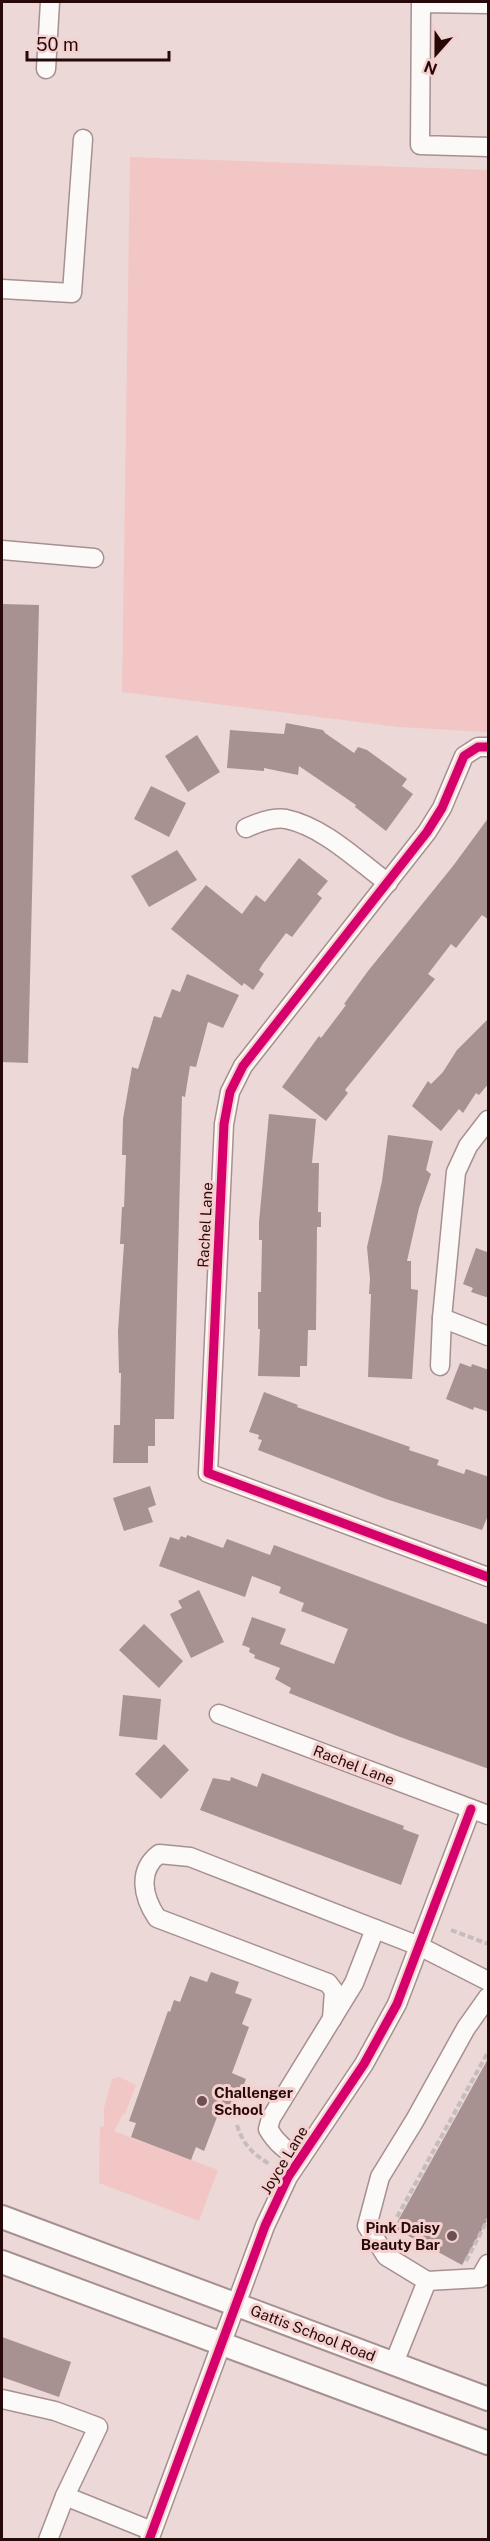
<svg xmlns="http://www.w3.org/2000/svg" width="490" height="2541" viewBox="0 0 490 2541" font-family="'Public Sans',sans-serif">
<style>
.green{fill:#f2c6c4}
.building{fill:#a89291}
.lines{fill:none;stroke-linecap:round;stroke-linejoin:round}
.minor-casing{stroke:#a79090;stroke-width:21}
.major-casing{stroke:#a79090;stroke-width:26}
.path{stroke:#c5bcbc;stroke-width:4;stroke-dasharray:6 3;stroke-linecap:butt}
.minor{stroke:#fcf9f9;stroke-width:18}
.major{stroke:#fcf9f9;stroke-width:22}
.cycleway-casing{stroke:#f4d0cf;stroke-width:13}
.cycleway{stroke:#d6006c;stroke-width:9}
.poi-dot{fill:#6c5152;stroke:#f4d0cf;stroke-width:2}
.labels{text-anchor:middle;dominant-baseline:central;stroke-width:6;stroke-linejoin:round;paint-order:stroke}
.street-label{font-size:15px;fill:#27090a;stroke:#f4d0cf}
.poi-label{font-size:15px;font-weight:bold;fill:#27090a;stroke:#f4d0cf;text-anchor:start}
</style>
<rect width="100%" height="100%" fill="#ecd8d7"/>
<g class="green">
<polygon points="130,157 488,170 488,732 399,727 122,692"/>
<polygon points="119,2077 136,2085 125,2114 123,2114 114,2131 218,2170 199,2221 99,2183 100,2126 104,2127 104,2108 112,2079"/>
</g>
<g class="building">
<polygon points="2,604 39,605 28,1063 2,1062"/>
<polygon points="286,723 323,730 325,733 354,753 358,747 367,750 407,779 402,786 413,794 386,831 355,807 356,805 299,766 298,775 264,768 264,771 227,768 230,730 284,734"/>
<polygon points="197,735 220,772 188,792 165,756"/>
<polygon points="151,786 186,803 169,837 134,819"/>
<polygon points="489,817 489,920 482,915 456,948 451,944 428,974 435,979 345,1090 348,1093 326,1121 282,1087 319,1036 321,1038 346,1005 344,1004 368,971 453,866"/>
<polygon points="177,850 197,880 149,907 131,876"/>
<polygon points="299,858 328,881 317,894 322,898 292,937 286,933 262,965 259,970 264,974 253,990 244,983 242,986 171,929 206,885 242,914 256,895 265,902"/>
<polygon points="187,974 239,995 223,1028 208,1022 196,1067 190,1066 185,1097 182,1096 174,1419 155,1419 155,1446 148,1446 148,1463 113,1463 114,1425 120,1425 121,1373 119,1373 118,1331 124,1244 120,1244 122,1207 124,1207 126,1155 122,1155 123,1119 132,1067 138,1069 154,1016 161,1018 172,989 180,992"/>
<polygon points="489,1018 489,1083 479,1095 476,1093 463,1113 459,1109 441,1131 412,1106 428,1081 431,1084 443,1072 457,1050"/>
<polygon points="269,1114 316,1119 312,1163 319,1163 318,1212 321,1212 321,1227 317,1227 316,1330 308,1330 307,1366 300,1366 300,1377 258,1376 260,1329 258,1329 258,1292 261,1292 262,1240 259,1240 259,1222"/>
<polygon points="388,1135 433,1141 426,1170 431,1174 419,1208 407,1261 411,1261 411,1289 418,1290 412,1379 368,1377 371,1294 369,1294 370,1279 367,1247 382,1181"/>
<polygon points="476,1248 487,1252 489,1251 489,1298 471,1292 473,1288 463,1284"/>
<polygon points="460,1363 471,1367 472,1364 489,1370 489,1412 474,1407 473,1410 446,1399"/>
<polygon points="264,1392 298,1405 297,1407 410,1447 409,1450 439,1460 437,1465 464,1474 466,1469 489,1477 489,1513 482,1530 386,1499 258,1450 262,1440 258,1439 259,1435 249,1432"/>
<polygon points="150,1486 156,1505 148,1508 153,1522 124,1531 113,1498"/>
<polygon points="187,1535 223,1548 227,1539 270,1555 274,1545 489,1625 489,1769 400,1737 289,1693 291,1688 275,1679 280,1668 254,1658 255,1655 249,1652 250,1648 242,1645 252,1617 286,1629 280,1644 334,1664 348,1629 301,1611 304,1603 279,1593 281,1587 252,1576 245,1597 159,1566 170,1537 179,1540 181,1536 186,1538"/>
<polygon points="199,1590 224,1642 191,1658 170,1614 182,1608 178,1601"/>
<polygon points="144,1624 183,1661 159,1688 119,1650"/>
<polygon points="123,1695 161,1699 157,1740 119,1736"/>
<polygon points="164,1744 189,1770 161,1799 135,1774"/>
<polygon points="262,1773 404,1826 403,1829 419,1835 401,1885 200,1810 213,1778 230,1781 231,1777 257,1787"/>
<polygon points="211,1972 239,1982 235,1993 252,1999 242,2024 249,2027 232,2073 246,2079 231,2117 219,2112 204,2151 196,2147 191,2160 131,2137 136,2123 129,2121 168,2011 170,2012 174,2000 180,2002 190,1976 207,1982"/>
<polygon points="489,2057 489,2217 462,2265 394,2228"/>
<polygon points="2,2337 71,2362 59,2397 2,2377"/>
</g>
<g class="lines">
<g class="minor-casing">
<g id="minor">
<polyline points="488,4 421,3 420,145 488,147"/>
<polyline points="46,69 50,2"/>
<polyline points="2,289 72,293 83,139"/>
<polyline points="2,550 94,558"/>
<polyline points="488,747 478,747 464,756 442,808 427,832 243,1066 230,1092 224,1124 208,1473 488,1577"/>
<path d="M246,828C257,823 273,817 286,819C324,827 358,861 388,883"/>
<polyline points="442,1318 488,1336"/>
<polyline points="440,1366 442,1318 456,1172 468,1146 488,1120"/>
<polyline points="219,1714 488,1815"/>
<polyline points="488,1997 466,2028 415,2120 380,2177 367,2226 386,2256 427,2281 480,2278 488,2264"/>
<path d="M332,2019L334,1991L328,1983L157,1918C143,1897 137,1871 159,1854L190,1857L419,1946L488,1981"/>
<path d="M300,2159C286,2150 277,2144 268,2129L271,2118L354,1983L375,1929"/>
<polyline points="394,2363 427,2281"/>
<polyline points="2,2399 55,2411 98,2427 65,2496"/>
<polyline points="48,2540 65,2496 152,2531"/>
<polyline points="149,2540 265,2226 288,2177 364,2064 397,2004 471,1809"/>
</g>
</g>
<g class="major-casing">
<g id="major">
<polyline points="2,2217 488,2399"/>
<polyline points="2,2262 488,2443"/>
</g>
</g>
<g class="path">
<polyline points="451,1930 488,1944"/>
<path d="M237,2125C243,2145 253,2154 271,2165"/>
<polyline points="397,2217 488,2052"/>
<polyline points="466,2261 488,2219"/>
</g>
<use href="#minor" class="minor"/>
<use href="#major" class="major"/>
<g class="cycleway-casing">
<g id="cycleway">
<polyline points="488,747 478,747 464,756 442,808 427,832 243,1066 230,1092 224,1124 208,1473 488,1577"/>
<polyline points="149,2540 265,2226 288,2177 364,2064 397,2004 471,1809"/>
</g>
</g>
<use href="#cycleway" class="cycleway"/>
</g>
<g class="poi-dot">
<circle cx="202" cy="2101" r="6"/>
<circle cx="452" cy="2236" r="6"/>
</g>
<g class="labels">
<g class="street-label">
<text transform="translate(205 1225) rotate(-87)">Rachel Lane</text>
<text transform="translate(354 1765) rotate(21)">Rachel Lane</text>
<text transform="translate(284 2160) rotate(-59)">Joyce Lane</text>
<text transform="translate(313 2333) rotate(21)">Gattis School Road</text>
</g>
<g class="poi-label">
<text x="214" y="2092">Challenger<tspan x="214" dy="17">School</tspan></text>
<text x="440" y="2227" text-anchor="end">Pink Daisy<tspan x="440" dy="17">Beauty Bar</tspan></text>
</g>
</g>
<rect width="490" height="2541" fill="none" stroke="#27090a" stroke-width="6"/>
<g transform="translate(436 54) rotate(201)" stroke="#f4d0cf" stroke-width="4.5" paint-order="stroke">
<path d="M0-4.5L10 22L0 15L-10 22Z" fill="#27090a"/>
<text y="-9" font-size="16" font-weight="bold" text-anchor="middle" fill="#27090a">N</text>
</g>
<path d="M27 51v9h142v-9" fill="none" stroke="#27090a" stroke-width="3"/>
<text x="36" y="51" font-size="18" fill="#27090a" stroke="#f4d0cf" stroke-width="4.5" paint-order="stroke">50 m</text>
</svg>
